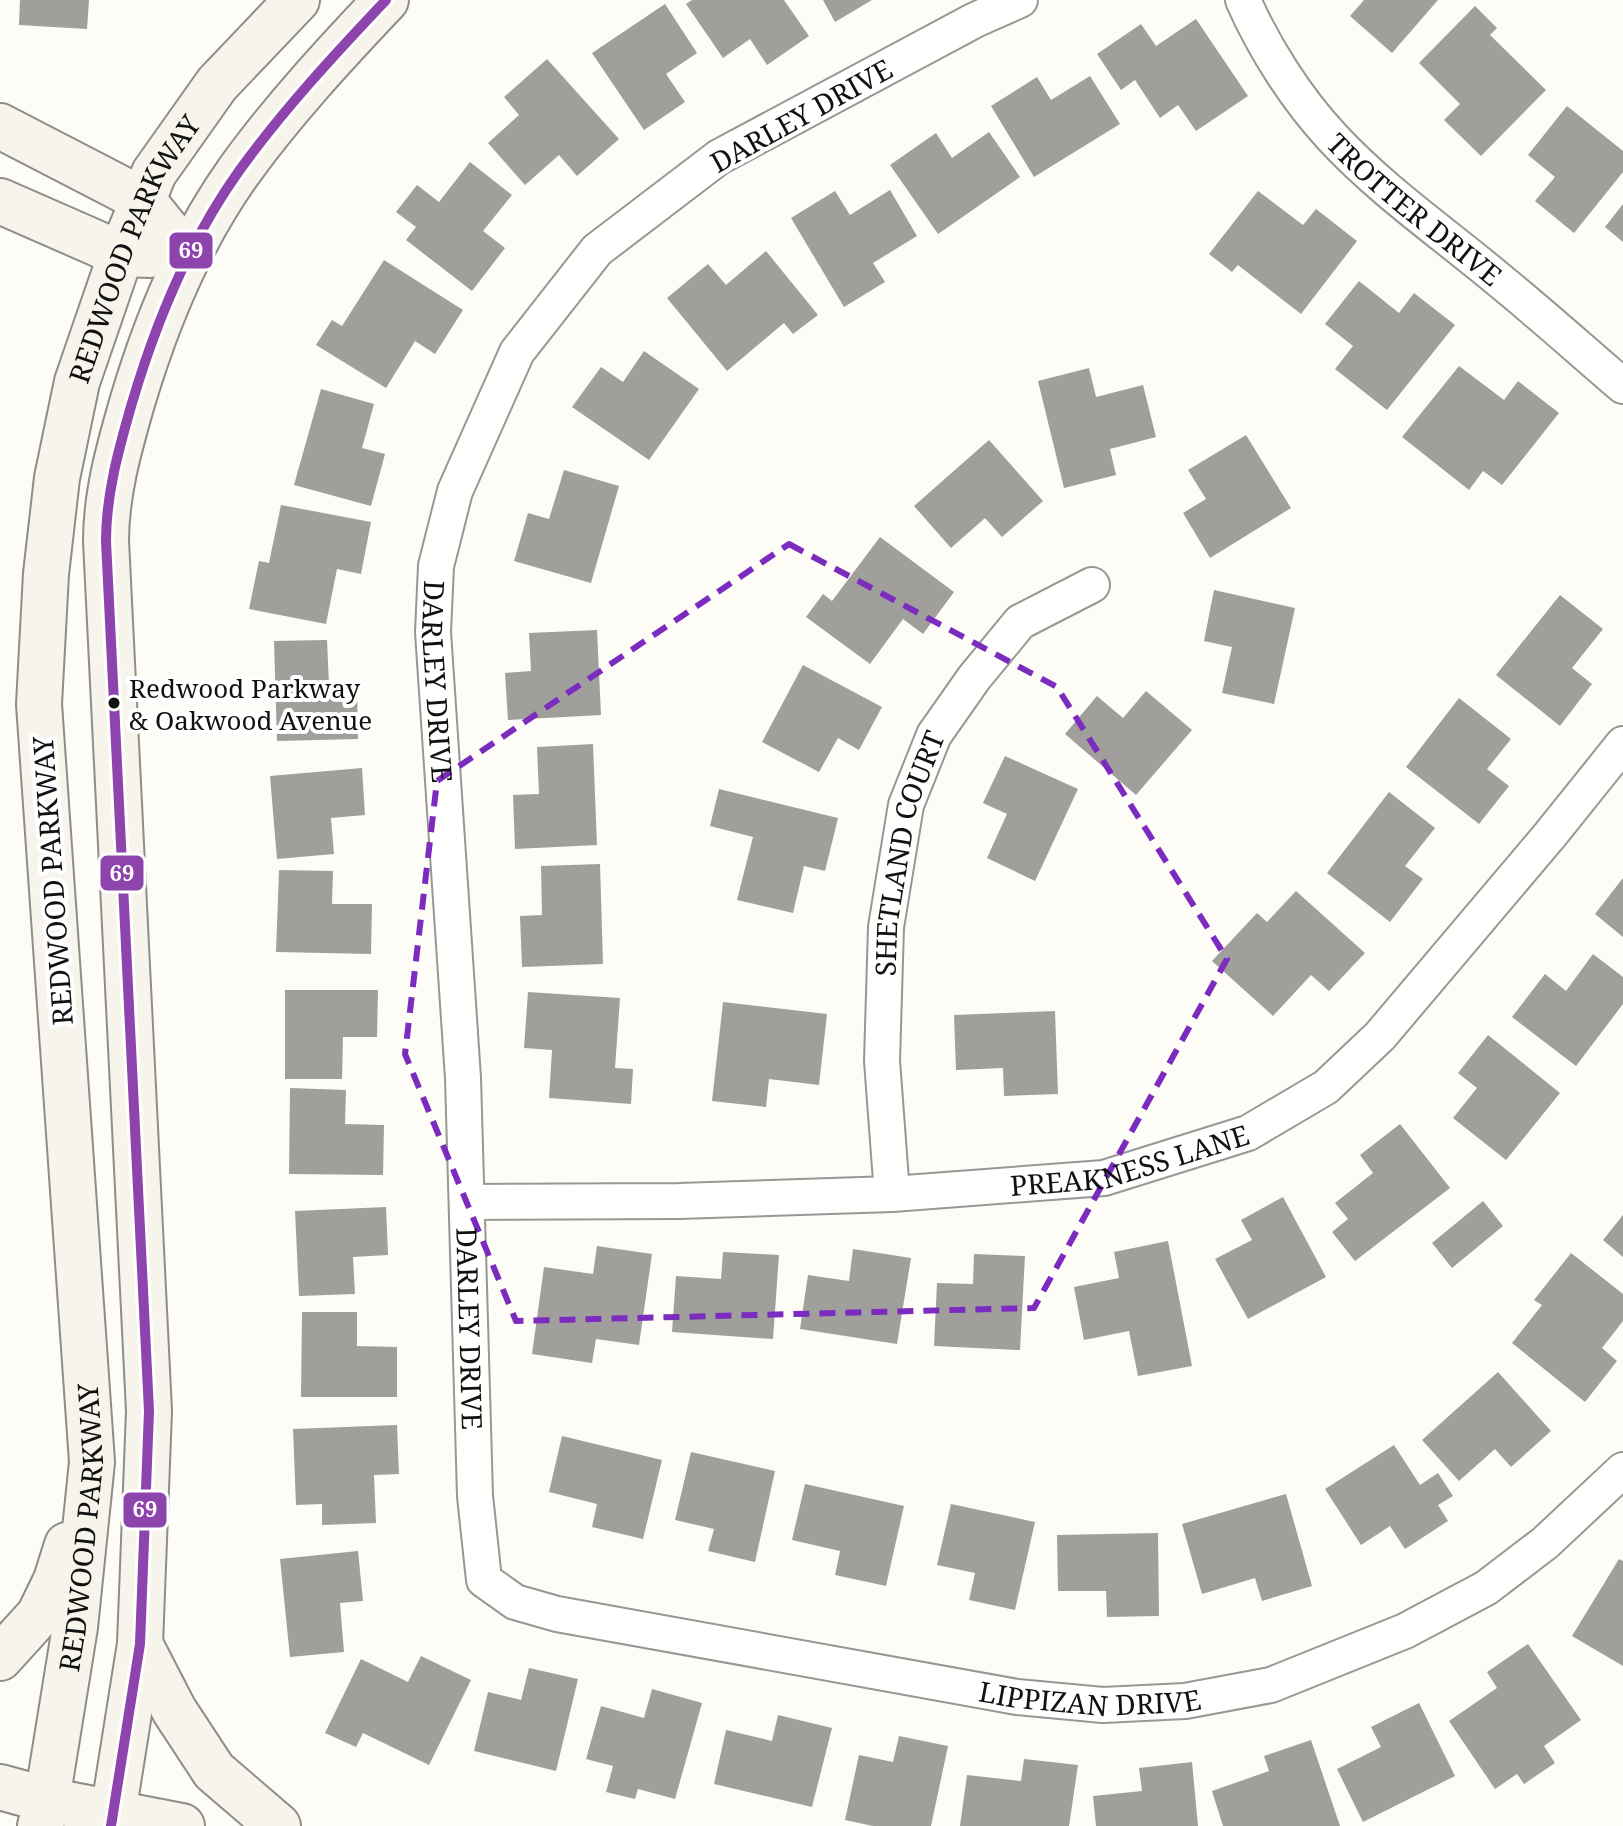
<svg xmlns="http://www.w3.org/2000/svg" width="1623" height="1826" viewBox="0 0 1623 1826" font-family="'Noto Serif',serif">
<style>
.building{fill:#a19f9c}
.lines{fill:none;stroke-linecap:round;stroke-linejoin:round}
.street-casing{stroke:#979795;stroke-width:38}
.secondary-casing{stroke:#8e8d8b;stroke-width:48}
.street{stroke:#fffffe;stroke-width:34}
.secondary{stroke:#f6f4eb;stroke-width:44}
.bus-1-casing{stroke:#fff;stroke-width:16}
.bus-1{stroke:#8e44ad;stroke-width:10}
.marked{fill:none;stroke:#7b2cbf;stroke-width:6;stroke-dasharray:16 10;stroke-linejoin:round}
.bus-dot{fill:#111;stroke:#fff;stroke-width:3}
.labels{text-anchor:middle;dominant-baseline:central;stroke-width:8;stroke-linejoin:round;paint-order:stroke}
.bus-label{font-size:26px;fill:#111;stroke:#fff;text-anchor:start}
.street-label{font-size:28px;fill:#111;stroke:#fff}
.line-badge{stroke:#fff;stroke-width:3}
.badge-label{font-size:22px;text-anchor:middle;font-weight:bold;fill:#fff}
</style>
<rect width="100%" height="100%" fill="#fdfcf7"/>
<g class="building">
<polygon points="20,0 89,0 87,29 19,25"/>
<polygon points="692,0 784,0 809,36 767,65 750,39 723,58 686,4"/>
<polygon points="823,0 872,0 835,22"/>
<polygon points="1364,0 1438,0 1392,53 1350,16"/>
<polygon points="665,4 697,53 666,74 685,102 644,130 592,53"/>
<polygon points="1475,6 1497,28 1490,35 1546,90 1481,156 1444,120 1460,104 1419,63"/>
<polygon points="1196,19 1248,96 1196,131 1178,105 1160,118 1135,80 1121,90 1097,54 1141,24 1156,46"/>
<polygon points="547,59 619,139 577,176 559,155 525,185 488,143 519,115 504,97"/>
<polygon points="1090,76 1120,124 1034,177 991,106 1037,77 1051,100"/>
<polygon points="1567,106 1623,151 1623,172 1574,233 1535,201 1555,177 1528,155"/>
<polygon points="989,132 1020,177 938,234 890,165 936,133 952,158"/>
<polygon points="470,162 512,195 483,231 505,248 472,291 406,240 416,227 396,212 417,185 439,202"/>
<polygon points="890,190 917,236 873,263 885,282 844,307 791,218 835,191 850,215"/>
<polygon points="1258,191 1303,225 1316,209 1357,241 1301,314 1238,265 1232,272 1209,254"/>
<polygon points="1623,204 1623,242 1605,227"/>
<polygon points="766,251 818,315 793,334 784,323 727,371 667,298 708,264 726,285"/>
<polygon points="384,260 463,310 435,354 415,341 386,388 316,345 332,320 342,326"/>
<polygon points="1359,281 1399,313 1414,293 1455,325 1387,410 1335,369 1353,346 1325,324"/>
<polygon points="644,351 699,389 649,460 572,407 601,367 623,382"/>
<polygon points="1459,366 1504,400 1518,381 1559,413 1502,485 1483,471 1469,490 1402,437"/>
<polygon points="1089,368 1096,397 1143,385 1156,437 1110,449 1116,475 1064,488 1038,381"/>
<polygon points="321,389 374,404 362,448 385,454 371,506 294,485"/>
<polygon points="1246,435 1291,508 1210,558 1183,513 1206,499 1188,470"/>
<polygon points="989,440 1043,501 1002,537 985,518 951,548 914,506"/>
<polygon points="564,470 619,486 591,583 514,561 528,513 549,519"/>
<polygon points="281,505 371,522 361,574 337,569 326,624 249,609 259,561 269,563"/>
<polygon points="880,537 954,592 923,634 903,619 870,664 806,617 823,594 832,601"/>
<polygon points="1214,590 1295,608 1274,704 1222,693 1232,647 1204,641"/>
<polygon points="1560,595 1603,629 1572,668 1592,684 1560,726 1496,675"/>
<polygon points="597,630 601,715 508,720 505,673 531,671 529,633"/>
<polygon points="327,640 329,685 357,685 358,739 277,741 274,641"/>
<polygon points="803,665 882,707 859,750 838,738 819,772 762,742"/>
<polygon points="1146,691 1192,730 1136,795 1065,734 1097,696 1123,718"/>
<polygon points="1459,698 1511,739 1487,769 1509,786 1479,824 1406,767"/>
<polygon points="593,744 597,845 515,849 513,795 539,794 537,747"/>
<polygon points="1005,756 1078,789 1035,881 987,858 1007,814 983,803"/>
<polygon points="362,768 365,815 331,818 334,854 277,859 270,776"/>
<polygon points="719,789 838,818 825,871 804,866 793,913 737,900 753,837 710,826"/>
<polygon points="1389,792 1435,828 1405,866 1423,879 1390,922 1327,873"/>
<polygon points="600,864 603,964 522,967 520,916 542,915 541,866"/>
<polygon points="279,870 333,871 332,904 372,904 371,954 276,952"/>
<polygon points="1623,878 1623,937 1595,914"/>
<polygon points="1296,891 1365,953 1329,991 1311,975 1273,1016 1212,961 1257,913 1267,922"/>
<polygon points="1593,954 1623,977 1623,1004 1576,1066 1512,1017 1545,974 1566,991"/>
<polygon points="285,990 378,990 377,1037 343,1037 342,1079 285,1079"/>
<polygon points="528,992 620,998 615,1068 633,1069 631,1104 549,1098 552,1050 524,1048"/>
<polygon points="723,1002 827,1014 819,1085 769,1079 766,1107 712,1101"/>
<polygon points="1055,1011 1058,1094 1004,1096 1003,1068 956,1070 954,1015"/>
<polygon points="1488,1035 1560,1093 1506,1160 1453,1118 1477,1088 1458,1073"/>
<polygon points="290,1088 346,1090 345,1124 384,1125 383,1175 289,1174"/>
<polygon points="1400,1124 1450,1188 1355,1261 1332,1232 1348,1219 1335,1203 1373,1173 1360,1155"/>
<polygon points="1283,1197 1326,1277 1248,1319 1215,1259 1252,1240 1241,1220"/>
<polygon points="1483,1201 1503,1226 1452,1268 1432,1243"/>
<polygon points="386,1207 388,1255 353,1257 355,1294 299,1296 295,1211"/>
<polygon points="1623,1215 1623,1257 1603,1240"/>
<polygon points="1168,1241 1192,1366 1138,1376 1129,1331 1084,1340 1074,1287 1119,1278 1114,1252"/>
<polygon points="597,1246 652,1254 639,1345 596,1339 592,1363 532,1354 544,1267 593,1274"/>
<polygon points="853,1249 911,1258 897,1344 800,1329 808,1275 849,1281"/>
<polygon points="723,1252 779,1255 773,1339 672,1332 676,1276 721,1279"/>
<polygon points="1571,1253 1623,1294 1623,1321 1602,1348 1617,1361 1585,1402 1512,1343 1542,1305 1534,1300"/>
<polygon points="974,1254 1025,1256 1020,1350 934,1346 937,1283 973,1284"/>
<polygon points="302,1312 357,1312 357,1346 397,1347 397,1397 301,1397"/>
<polygon points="1498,1372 1551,1431 1511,1467 1495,1449 1459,1481 1422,1440"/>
<polygon points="397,1425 399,1474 374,1475 376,1523 322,1525 322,1504 296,1505 293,1429"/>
<polygon points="562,1436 662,1460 643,1539 592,1527 597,1504 549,1492"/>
<polygon points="1394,1445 1420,1485 1438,1473 1453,1496 1438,1505 1448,1521 1405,1549 1390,1526 1361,1545 1325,1489"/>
<polygon points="691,1452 775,1471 755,1562 708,1551 714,1529 675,1520"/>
<polygon points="805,1484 904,1506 886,1586 835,1575 840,1551 792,1540"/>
<polygon points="1286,1494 1312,1586 1262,1601 1255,1578 1202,1594 1182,1524"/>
<polygon points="951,1504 1035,1522 1015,1610 969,1600 975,1573 937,1565"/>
<polygon points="1158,1533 1159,1616 1107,1617 1106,1591 1058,1591 1057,1535"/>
<polygon points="358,1551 363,1601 340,1603 344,1652 290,1657 280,1559"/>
<polygon points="1619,1559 1623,1561 1623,1666 1572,1636"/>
<polygon points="1528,1644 1581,1720 1544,1746 1555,1763 1524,1784 1517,1774 1495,1789 1449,1721 1497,1688 1487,1672"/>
<polygon points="421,1656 471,1680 429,1765 363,1733 356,1747 325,1733 361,1659 408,1682"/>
<polygon points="529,1668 578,1679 556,1771 474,1751 488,1692 521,1700"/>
<polygon points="652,1689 702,1703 675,1799 638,1789 635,1799 606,1792 613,1766 586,1759 601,1706 644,1718"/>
<polygon points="1419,1703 1455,1776 1363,1822 1337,1769 1381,1747 1371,1727"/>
<polygon points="778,1715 832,1728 812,1807 714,1784 726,1730 772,1741"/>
<polygon points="899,1736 948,1746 931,1826 873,1826 845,1820 859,1755 893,1762"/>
<polygon points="1311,1740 1340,1826 1223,1826 1212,1791 1269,1771 1264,1756"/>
<polygon points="1024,1759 1078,1765 1069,1826 960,1826 967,1775 1021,1781"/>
<polygon points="1192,1762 1198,1826 1096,1826 1093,1796 1142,1791 1139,1768"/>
</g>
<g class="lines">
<g class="street-casing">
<g id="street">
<path id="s1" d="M1020,0L975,20L719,157L597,250L517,352L455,491L436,566L433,632L463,1078L475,1496L484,1580L515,1602L557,1614L1017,1697L1103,1705L1185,1701L1271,1685L1405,1631L1486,1588L1545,1543L1623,1470"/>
<path id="s2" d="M1243,0C1264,48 1296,98 1332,137C1382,191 1443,233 1498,279C1541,314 1582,351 1623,386"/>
<path id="s3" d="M892,1194L882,1061L886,927L906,805L934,735L974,678L1020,622L1092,585"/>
<path id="s4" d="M467,1202L679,1201L892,1194L1104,1178L1248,1133L1326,1087L1380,1036L1550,835L1623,744"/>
</g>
</g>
<g class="secondary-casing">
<g id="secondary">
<polyline points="0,126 143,200 188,256"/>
<polyline points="0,201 121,254 150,255"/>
<polyline points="140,1644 174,1710 214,1771 278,1826"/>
<polyline points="0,1658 39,1615 56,1580 67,1545"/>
<polyline points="0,1787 47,1800 182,1826"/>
<path id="s5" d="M40,1826L47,1800L75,1627L92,1462L39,704L46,574L57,478L77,382L121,254L154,173L217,84L297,0"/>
<path d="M111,1826L140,1644L149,1411L106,541C106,494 119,448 132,403C156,322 189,241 239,171C283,110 334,55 386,0"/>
</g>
</g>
<use href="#street" class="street"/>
<use href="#secondary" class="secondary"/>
<g class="bus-1-casing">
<path id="bus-1" d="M111,1826L140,1644L149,1411L106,541C106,494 119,448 132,403C156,322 189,241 239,171C283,110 334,55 386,0"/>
</g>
<use href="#bus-1" class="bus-1"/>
</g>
<path class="marked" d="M789,544L1057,687L1227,959L1034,1308L516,1321L405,1054L437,781Z"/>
<circle class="bus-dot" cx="114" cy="703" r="7"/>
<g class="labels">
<g class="bus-label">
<text x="129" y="688">Redwood Parkway<tspan x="129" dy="32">&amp; Oakwood Avenue</tspan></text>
</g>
<g class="street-label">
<text transform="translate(801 115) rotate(-29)">DARLEY DRIVE</text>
<text stroke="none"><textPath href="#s2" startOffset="274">TROTTER DRIVE</textPath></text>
<text stroke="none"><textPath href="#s5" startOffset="1598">REDWOOD PARKWAY</textPath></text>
<text stroke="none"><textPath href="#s1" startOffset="968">DARLEY DRIVE</textPath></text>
<text stroke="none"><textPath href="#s3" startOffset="344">SHETLAND COURT</textPath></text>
<text transform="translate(52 881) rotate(-94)">REDWOOD PARKWAY</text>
<text stroke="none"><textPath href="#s4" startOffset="666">PREAKNESS LANE</textPath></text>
<text stroke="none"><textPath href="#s1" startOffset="1616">DARLEY DRIVE</textPath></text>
<text stroke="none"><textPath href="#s5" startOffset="302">REDWOOD PARKWAY</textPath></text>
<text stroke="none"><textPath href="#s1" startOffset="2490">LIPPIZAN DRIVE</textPath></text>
</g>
</g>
<g class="line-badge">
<rect x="168" y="231" width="46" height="39" rx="8" fill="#8e44ad"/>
<rect x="99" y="854" width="46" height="38" rx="8" fill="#8e44ad"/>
<rect x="122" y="1491" width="46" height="38" rx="8" fill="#8e44ad"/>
</g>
<g class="badge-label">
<text x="191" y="258">69</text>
<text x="122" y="881">69</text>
<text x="145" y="1517">69</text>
</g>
</svg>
